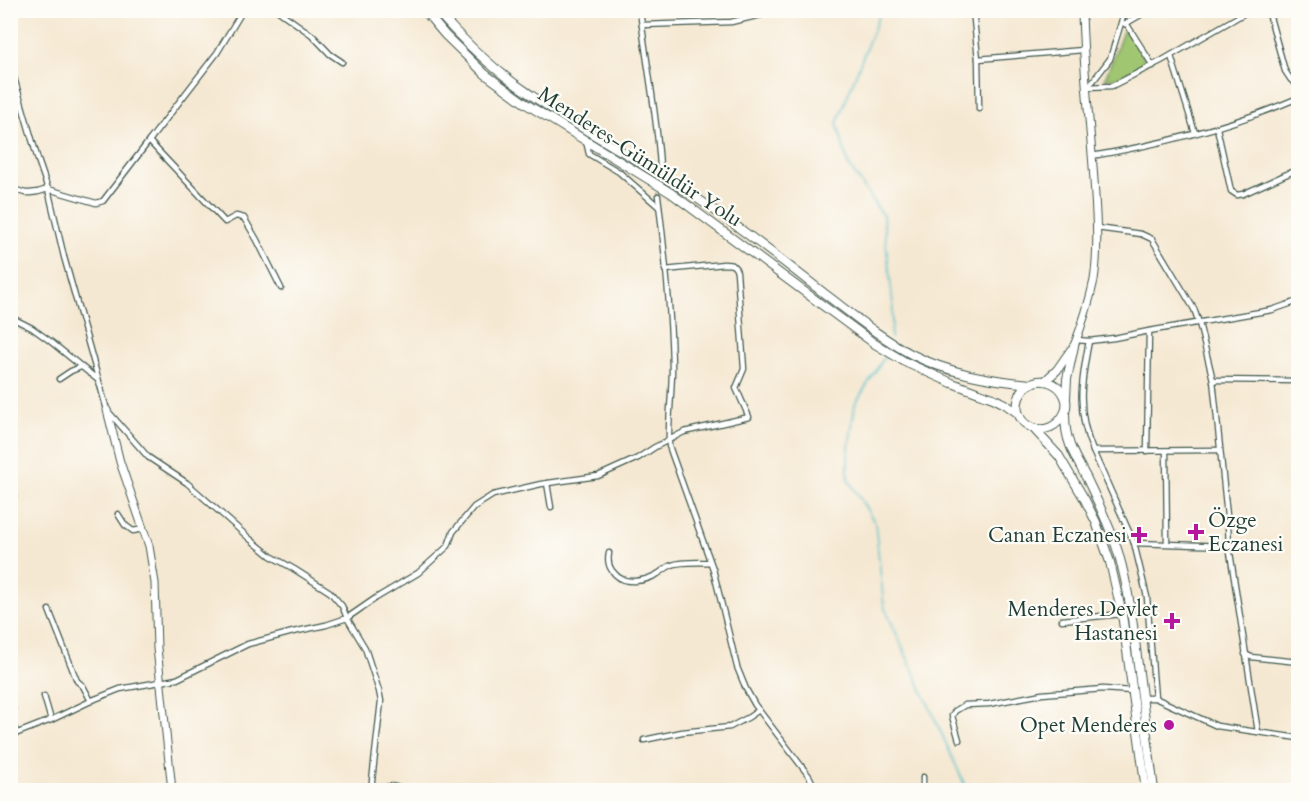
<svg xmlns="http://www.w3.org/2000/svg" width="1309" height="801" viewBox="0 0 1309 801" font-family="Cardo,serif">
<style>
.green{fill:#a0c671;stroke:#608252;stroke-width:1.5}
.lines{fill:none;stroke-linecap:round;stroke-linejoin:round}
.stream{stroke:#50bdc8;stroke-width:1.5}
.street-tunnel{stroke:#cac6b2;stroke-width:4.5;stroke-dasharray:4.5 2;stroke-linecap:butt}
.street-casing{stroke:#3f574c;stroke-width:7}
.secondary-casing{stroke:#3f574c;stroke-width:9}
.primary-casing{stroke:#3f574c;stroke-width:10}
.street{stroke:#fff;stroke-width:4.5}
.secondary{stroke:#fff;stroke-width:7}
.primary{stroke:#fff;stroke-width:8}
.poi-dot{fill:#b5179e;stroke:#fdfcf7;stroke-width:2}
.labels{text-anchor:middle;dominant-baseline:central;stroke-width:4.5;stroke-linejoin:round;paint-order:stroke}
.street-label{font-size:21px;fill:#1f3d34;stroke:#fdfcf7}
.poi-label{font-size:21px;fill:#1f3d34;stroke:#fdfcf7;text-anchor:end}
</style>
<rect width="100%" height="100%" fill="#fdfcf7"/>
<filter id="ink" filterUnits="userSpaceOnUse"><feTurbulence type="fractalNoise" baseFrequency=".0167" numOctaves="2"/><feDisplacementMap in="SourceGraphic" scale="12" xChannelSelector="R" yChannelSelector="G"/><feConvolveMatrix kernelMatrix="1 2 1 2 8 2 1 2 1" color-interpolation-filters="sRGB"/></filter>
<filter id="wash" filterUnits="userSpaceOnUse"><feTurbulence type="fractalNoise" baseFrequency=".008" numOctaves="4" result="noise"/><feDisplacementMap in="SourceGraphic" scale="24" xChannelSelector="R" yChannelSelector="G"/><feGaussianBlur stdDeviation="1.35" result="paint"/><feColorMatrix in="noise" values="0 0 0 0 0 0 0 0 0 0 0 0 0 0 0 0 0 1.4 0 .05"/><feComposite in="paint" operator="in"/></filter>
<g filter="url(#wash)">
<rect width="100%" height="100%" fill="#f5e8d2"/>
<polygon class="green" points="1126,30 1147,63 1117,78 1105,79 1123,31"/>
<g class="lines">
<g class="stream">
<polyline points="881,10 837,123 848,164 883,216 893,304 891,338"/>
<polyline points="887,353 855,404 848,455 848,479 875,523 884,606 967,790"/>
</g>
</g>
</g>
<g filter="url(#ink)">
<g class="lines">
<polyline class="street-tunnel" points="658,196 660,166"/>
<g class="street-casing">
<g id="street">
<polyline points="277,10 312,35 330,54 342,62"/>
<path d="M640,10C646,62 657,114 660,166"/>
<polyline points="973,10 978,59 1083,50"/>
<polyline points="1268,10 1285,71 1291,80 1298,85"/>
<polyline points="1126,23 1153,66"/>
<polyline points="1125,24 1149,10"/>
<polyline points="642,25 731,22 783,10"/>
<polyline points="1171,56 1195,133"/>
<polyline points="978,59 979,109"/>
<path d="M10,64L38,160L48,189L64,257L107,410L148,457L187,483L250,539L271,556L294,569L330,592L342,606L347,618L376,598L418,573L448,546L453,532L474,507L493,495L541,484L598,476L638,458L655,447L684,432L749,417L736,388L744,369L737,272C735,265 732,264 724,264L665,270"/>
<polyline points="1087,87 1112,86 1161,61 1250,10"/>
<polyline points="1087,87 1093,81 1110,59 1125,10"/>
<polyline points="1217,128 1231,191 1237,195 1243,194 1298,169"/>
<polyline points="149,141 217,53 243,10"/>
<polyline points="586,141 589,154 619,172 659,207"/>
<path d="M1092,156C1163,144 1233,126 1298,98"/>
<polyline points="10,188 25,193 30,193 38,192 48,189 96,203 103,201 149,141 225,222 236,216 244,218 257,240 281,288"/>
<path d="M658,196C665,253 671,310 672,367C672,394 668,420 669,446L713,569L737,667L746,689L755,705L809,776L816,790"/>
<polyline points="1097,228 1141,234 1152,239 1194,309 1199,323 1213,380 1228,525 1229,546 1258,732"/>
<polyline points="10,317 32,328 50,341 98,380"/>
<polyline points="1076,340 1089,341 1114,338 1149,331 1272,310 1298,301"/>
<path d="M1089,341C1081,382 1076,411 1093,451L1134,543L1147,597L1155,698"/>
<polyline points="59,379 71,371 81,367"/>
<polyline points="1213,380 1298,381"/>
<polyline points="1093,451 1219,450"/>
<polyline points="1147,451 1149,331"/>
<polyline points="1166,451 1167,543"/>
<polyline points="547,483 551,507"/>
<polyline points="10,498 14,496"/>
<polyline points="118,514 125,525 133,531 143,529"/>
<polyline points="1134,543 1229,546"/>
<path d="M609,553C607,562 609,569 616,575C626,585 644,581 656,575C662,572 666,567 672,565C682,561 700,563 710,562"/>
<polyline points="49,610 77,681 83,686 91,701"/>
<polyline points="1062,620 1122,614"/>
<polyline points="1245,654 1251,657 1298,662"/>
<polyline points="44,696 51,720"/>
<polyline points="1142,698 1155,698 1217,726 1298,738"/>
<polyline points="13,710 11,721 17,733"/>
<polyline points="10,736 51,720 95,699 120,689 177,679 248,644 293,632 326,625 347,618 365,648 379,691 381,701 371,790"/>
<polyline points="644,740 682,732 730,727 749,717 759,710"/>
<polyline points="959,740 952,716 955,711 965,705 989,704 1042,694 1103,689 1132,691"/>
<path d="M381,790C389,784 395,786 403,790"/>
<polyline points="923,790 923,777"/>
</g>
</g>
<g class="secondary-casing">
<g id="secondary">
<path d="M1074,346C1081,328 1090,299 1094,280C1099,247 1096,213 1094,180C1090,123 1083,67 1082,10"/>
<polyline points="107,410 120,462 149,546 155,583 157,648 172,790"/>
</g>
</g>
<g class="primary-casing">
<g id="primary">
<polyline points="424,10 445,35 485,74 526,104 671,193 875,344 907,363 952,383 993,398 1005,404 1019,414"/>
<path d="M436,10C464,42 496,72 531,95C586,133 646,163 701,201C744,230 784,262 825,294C853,315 881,338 911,354C948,373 989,380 1030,384"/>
<polyline points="1045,381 1057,370 1071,350"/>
<polyline points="1066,398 1067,379 1074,346"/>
<path d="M1065,412C1050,444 1009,427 1019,398C1021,390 1027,385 1034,382C1047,378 1062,385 1066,400C1067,404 1066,409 1065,413C1065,424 1066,435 1070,445C1074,456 1080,466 1086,477C1098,502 1110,526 1118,552C1130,592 1134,633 1139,673C1144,712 1149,751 1154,790"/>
<polyline points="1034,429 1059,456 1085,500 1096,522 1110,562 1122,614 1146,790"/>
</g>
</g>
<use href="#street" class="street"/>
<use href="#secondary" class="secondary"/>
<use href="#primary" class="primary"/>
</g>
</g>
<g class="poi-dot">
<path d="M1193 523h6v6h6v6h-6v6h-6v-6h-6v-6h6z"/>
<path d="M1136 526h6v6h6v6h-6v6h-6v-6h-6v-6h6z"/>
<path d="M1169 612h6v6h6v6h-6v6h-6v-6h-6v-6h6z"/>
<circle cx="1169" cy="725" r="6"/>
</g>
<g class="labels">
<g class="street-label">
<text transform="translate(640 157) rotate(33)">Menderes-Gümüldür Yolu</text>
</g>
<g class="poi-label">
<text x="1208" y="520" text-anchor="start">Özge<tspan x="1208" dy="24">Eczanesi</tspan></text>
<text x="1127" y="535">Canan Eczanesi</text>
<text x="1158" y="609">Menderes Devlet<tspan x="1158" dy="24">Hastanesi</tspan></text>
<text x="1157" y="725">Opet Menderes</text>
</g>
</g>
<rect width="1309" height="801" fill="none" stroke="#fdfcf7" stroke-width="36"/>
</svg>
